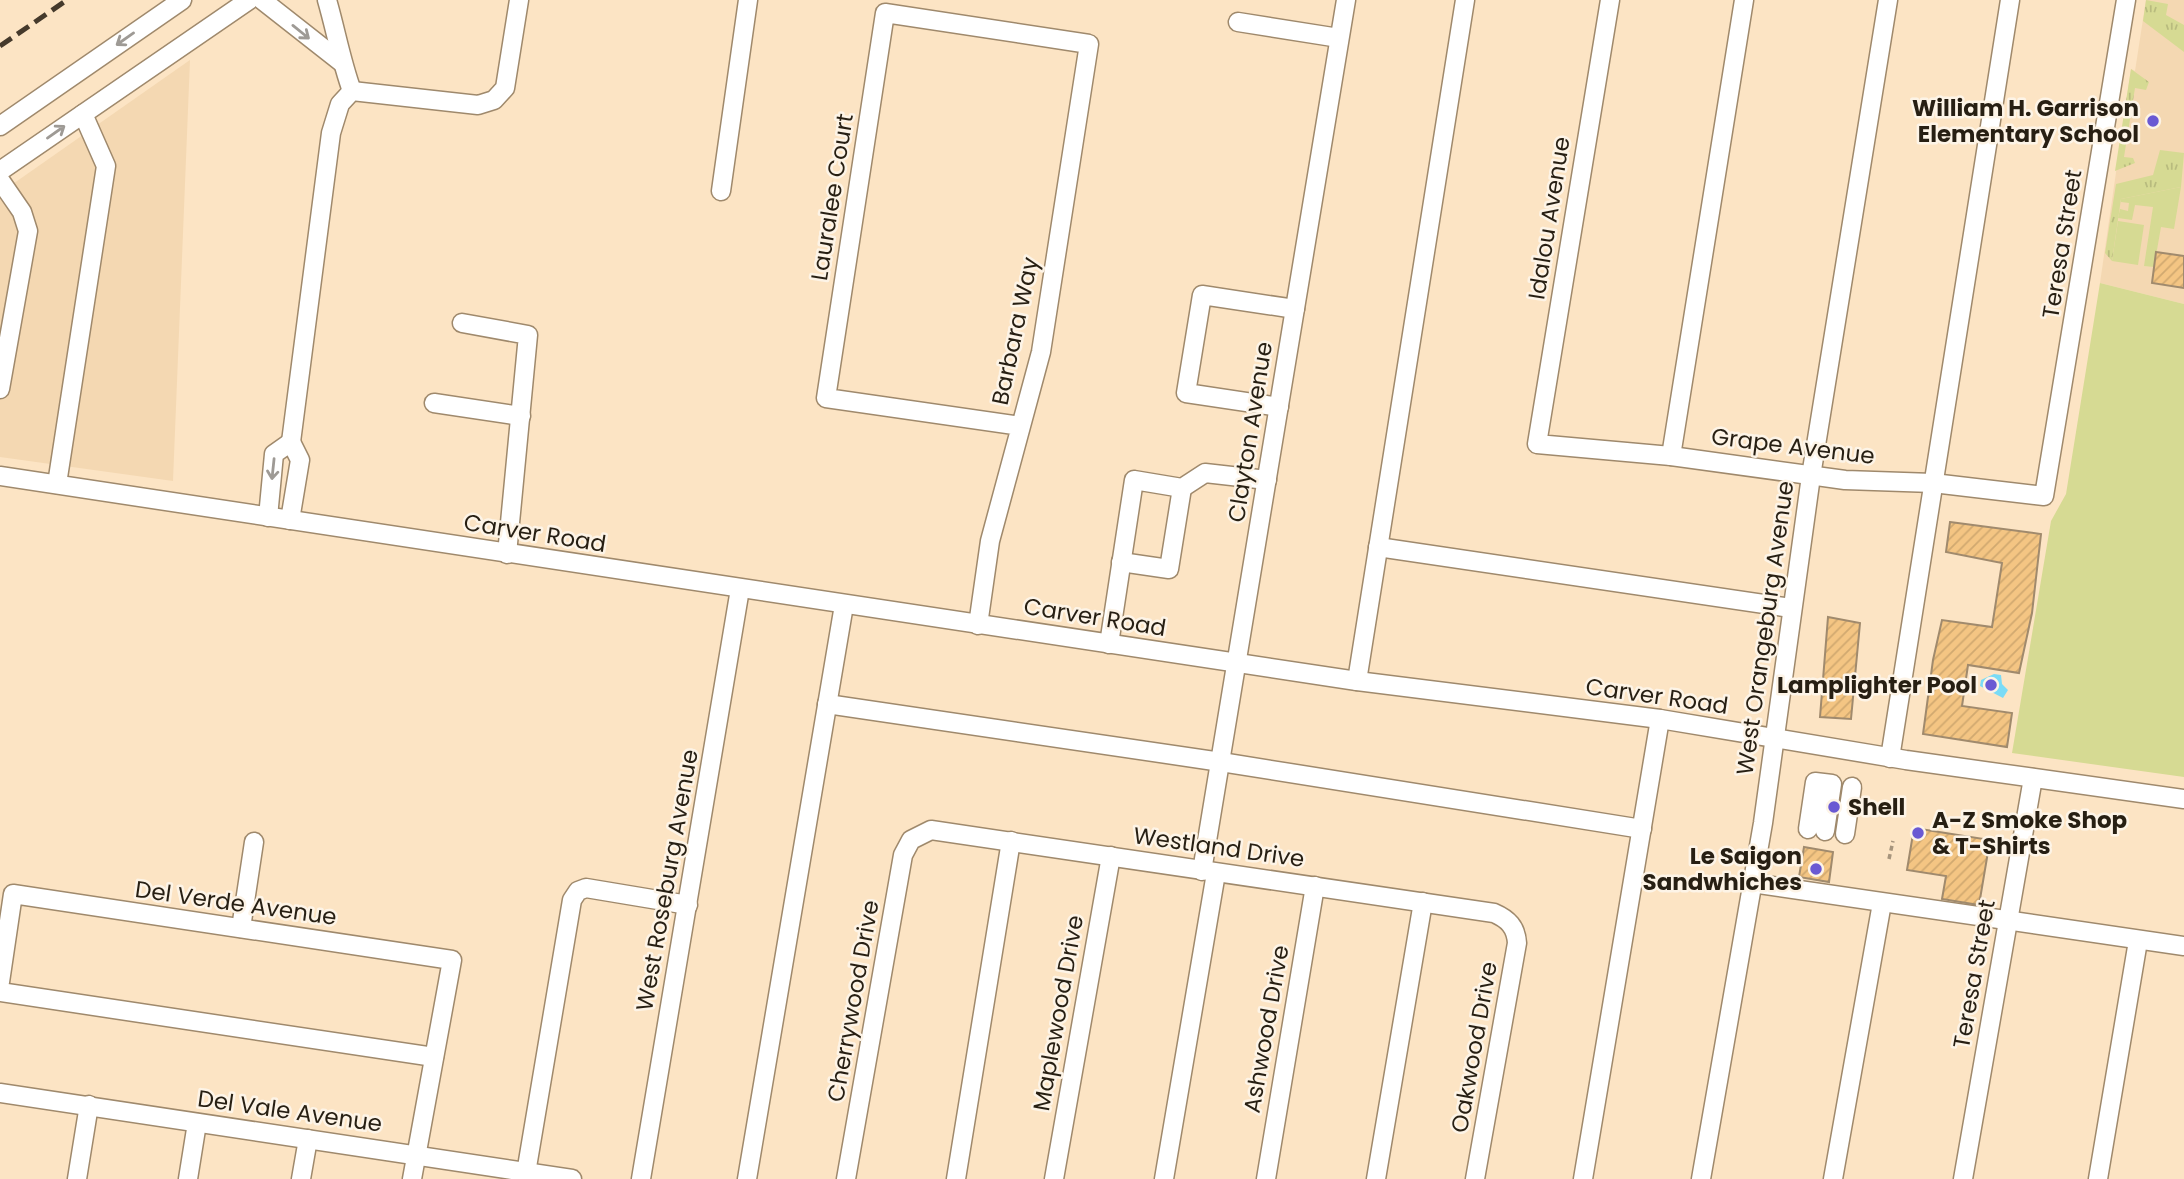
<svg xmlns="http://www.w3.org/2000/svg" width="2184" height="1179" viewBox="0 0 2184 1179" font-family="Poppins,sans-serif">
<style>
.built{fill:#f4d8b2}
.grass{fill:url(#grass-tufts)}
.park{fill:#d6da93}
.water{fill:#7adbf6}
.building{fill:url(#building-hatch);stroke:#a08a6d;stroke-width:2}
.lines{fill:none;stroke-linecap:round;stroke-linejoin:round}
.minor-casing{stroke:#9f896c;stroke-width:21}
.path{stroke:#a6947c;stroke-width:3.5;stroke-dasharray:5 3.5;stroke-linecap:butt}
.minor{stroke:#fff;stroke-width:18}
.rail{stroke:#453a2c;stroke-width:5;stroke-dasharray:14 7;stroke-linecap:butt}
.oneway{stroke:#9e9a95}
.poi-dot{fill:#6a59d3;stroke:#fdf4e7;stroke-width:2.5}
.labels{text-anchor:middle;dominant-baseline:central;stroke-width:5;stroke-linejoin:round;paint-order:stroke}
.poi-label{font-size:23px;font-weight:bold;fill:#271f13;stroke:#fdf4e7;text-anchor:end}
.street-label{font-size:23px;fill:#271f13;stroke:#fdf4e7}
</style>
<defs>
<pattern id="grass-tufts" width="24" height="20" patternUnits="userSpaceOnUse" patternTransform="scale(1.75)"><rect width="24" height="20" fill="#d6da93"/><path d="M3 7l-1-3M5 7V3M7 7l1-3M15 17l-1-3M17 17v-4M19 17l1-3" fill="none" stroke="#b8bb7e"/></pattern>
<pattern id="building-hatch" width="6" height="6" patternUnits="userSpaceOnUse" patternTransform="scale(1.75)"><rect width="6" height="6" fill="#f4c583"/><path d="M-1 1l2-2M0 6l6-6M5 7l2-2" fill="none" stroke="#d1a970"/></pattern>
</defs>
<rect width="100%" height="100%" fill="#fce4c4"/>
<g class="built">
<polygon points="2146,0 2184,0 2184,304 2100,283 2131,69 2135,71"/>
<polygon points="190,60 173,481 0,457 0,193"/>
</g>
<g class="grass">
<polygon points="2146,0 2168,4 2166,15 2184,25 2184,52 2143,21"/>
<polygon points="2131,69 2149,82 2146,90 2135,88 2124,157 2133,158 2135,163 2115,171"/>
<polygon points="2160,150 2184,153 2181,187 2121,199 2112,261 2105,253 2116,184 2153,175"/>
</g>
<g class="park">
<polygon points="2181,187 2174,229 2161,227 2154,267 2144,266 2153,207 2135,205 2132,220 2118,218 2120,209 2128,211 2129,203 2121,202 2121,199"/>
<polygon points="2118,221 2144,225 2138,265 2112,261"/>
<polygon points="2100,283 2184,304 2184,777 2012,753 2051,521 2066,494"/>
</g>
<polygon class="water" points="1994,674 2001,675 2002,684 2008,690 2003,698 1980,686 1981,680"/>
<g class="building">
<polygon points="2156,252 2184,256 2184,288 2152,283"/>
<polygon points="1950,522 2041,534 2032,613 2019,673 1968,665 1962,706 2012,713 2007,747 1923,734 1933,660 1942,620 1992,627 2002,563 1946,552"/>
<polygon points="1828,617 1860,623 1851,719 1820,717"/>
<polygon points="1914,828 1990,840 1979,905 1942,899 1946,876 1907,870"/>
<polygon points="1804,847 1833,852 1829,882 1799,877"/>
</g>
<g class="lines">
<g class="minor-casing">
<g id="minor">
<polyline points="262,0 341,62"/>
<path d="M327,0C336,31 341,61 352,91"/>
<polyline points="1610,0 1537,444 1671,456 1845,480 1933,483 2044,496 2126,0"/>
<polyline points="1238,22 1339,38"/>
<polyline points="0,126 182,0"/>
<polyline points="0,171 249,0"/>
<polyline points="0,180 22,212 28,231 0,389"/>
<polyline points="721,191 748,0"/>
<polyline points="462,323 528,335 507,554"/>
<polyline points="434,403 521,416"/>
<polyline points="1279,407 1186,393 1202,295 1295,309"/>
<polyline points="291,442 331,133 340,104 352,91 478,105 494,100 505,88 519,0"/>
<polyline points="1671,456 1744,0"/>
<polyline points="0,476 1357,681 1660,719 1906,760 2184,799"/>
<polyline points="57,484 106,166 83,114"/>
<polyline points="268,517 274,454 291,442 300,460 290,520"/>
<polyline points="1378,547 1791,608"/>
<polyline points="1121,562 1169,569 1182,488"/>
<polyline points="978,625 990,541 1041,352 1089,44 885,13 826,398 1020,426"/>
<polyline points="1109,644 1134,480 1182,488 1205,473 1267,480"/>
<polyline points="1357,681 1465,0"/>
<polyline points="827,704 1221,762 1642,829"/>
<polyline points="1890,758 2010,0"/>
<polyline points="1808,829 1815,782 1832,784 1825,831"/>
<polyline points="1845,834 1852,787"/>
<polyline points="1202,871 1346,0"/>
<polyline points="1752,883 2184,946"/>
<polyline points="241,928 254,842"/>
<polyline points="0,982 13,894 452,960 412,1179"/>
<polyline points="0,992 434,1057"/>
<polyline points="0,1093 572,1179"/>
<polyline points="77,1179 89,1105"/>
<polyline points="188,1179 197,1123"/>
<polyline points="301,1179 308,1139"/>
<polyline points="525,1179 572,900 578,891 586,888 688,905"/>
<polyline points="641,1179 740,589"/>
<polyline points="747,1179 844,605"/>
<path d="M846,1179L903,855L911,840L931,830L1494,913C1508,919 1516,927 1517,943L1475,1179"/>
<polyline points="956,1179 1011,841"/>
<polyline points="1054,1179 1111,856"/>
<polyline points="1164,1179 1216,873"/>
<polyline points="1266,1179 1315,886"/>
<polyline points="1376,1179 1423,902"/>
<polyline points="1583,1179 1660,719"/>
<polyline points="1701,1179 1763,823 1811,476 1888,0"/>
<polyline points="1833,1179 1882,903"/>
<polyline points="1963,1179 2033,778"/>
<polyline points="2098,1179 2138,941"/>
</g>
</g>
<polyline class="path" points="1889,859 1893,841"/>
<use href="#minor" class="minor"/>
<polyline class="rail" points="0,46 67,0"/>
</g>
<defs><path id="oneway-shaft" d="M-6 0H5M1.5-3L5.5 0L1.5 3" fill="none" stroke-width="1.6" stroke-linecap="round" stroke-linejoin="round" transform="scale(1.75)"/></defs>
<g class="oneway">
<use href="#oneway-shaft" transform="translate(301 32) rotate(39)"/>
<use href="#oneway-shaft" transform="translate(125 39) rotate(145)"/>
<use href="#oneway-shaft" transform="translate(56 132) rotate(-35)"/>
<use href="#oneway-shaft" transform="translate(273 469) rotate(96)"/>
</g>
<g class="poi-dot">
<circle cx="2153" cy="121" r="7"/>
<circle cx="1991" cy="685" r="7"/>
<circle cx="1834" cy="807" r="7"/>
<circle cx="1918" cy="833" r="7"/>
<circle cx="1816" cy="869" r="7"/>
</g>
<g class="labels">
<g class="poi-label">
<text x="2139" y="108">William H. Garrison<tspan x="2139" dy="26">Elementary School</tspan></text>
<text x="1977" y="685">Lamplighter Pool</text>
<text x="1848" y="807" text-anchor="start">Shell</text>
<text x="1932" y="820" text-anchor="start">A-Z Smoke Shop<tspan x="1932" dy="26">&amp; T-Shirts</tspan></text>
<text x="1802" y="856">Le Saigon<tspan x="1802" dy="26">Sandwhiches</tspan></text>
</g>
<g class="street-label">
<text transform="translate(832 197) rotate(-81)">Lauralee Court</text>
<text transform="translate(1549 218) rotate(-81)">Idalou Avenue</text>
<text transform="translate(2062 244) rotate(-81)">Teresa Street</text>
<text transform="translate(1015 331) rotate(-78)">Barbara Way</text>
<text transform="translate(1250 432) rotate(-81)">Clayton Avenue</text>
<text transform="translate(1793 446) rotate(7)">Grape Avenue</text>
<text transform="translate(535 533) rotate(9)">Carver Road</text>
<text transform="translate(1095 617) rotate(9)">Carver Road</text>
<text transform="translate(1765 628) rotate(-82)">West Orangeburg Avenue</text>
<text transform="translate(1657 696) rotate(8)">Carver Road</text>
<text transform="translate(1219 847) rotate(8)">Westland Drive</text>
<text transform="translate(667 880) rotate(-80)">West Roseburg Avenue</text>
<text transform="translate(236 903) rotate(8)">Del Verde Avenue</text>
<text transform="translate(1974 974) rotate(-80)">Teresa Street</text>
<text transform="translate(853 1001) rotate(-80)">Cherrywood Drive</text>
<text transform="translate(1058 1013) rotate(-80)">Maplewood Drive</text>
<text transform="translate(1266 1029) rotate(-80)">Ashwood Drive</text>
<text transform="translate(1474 1047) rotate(-80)">Oakwood Drive</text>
<text transform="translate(290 1111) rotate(8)">Del Vale Avenue</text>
</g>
</g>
</svg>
